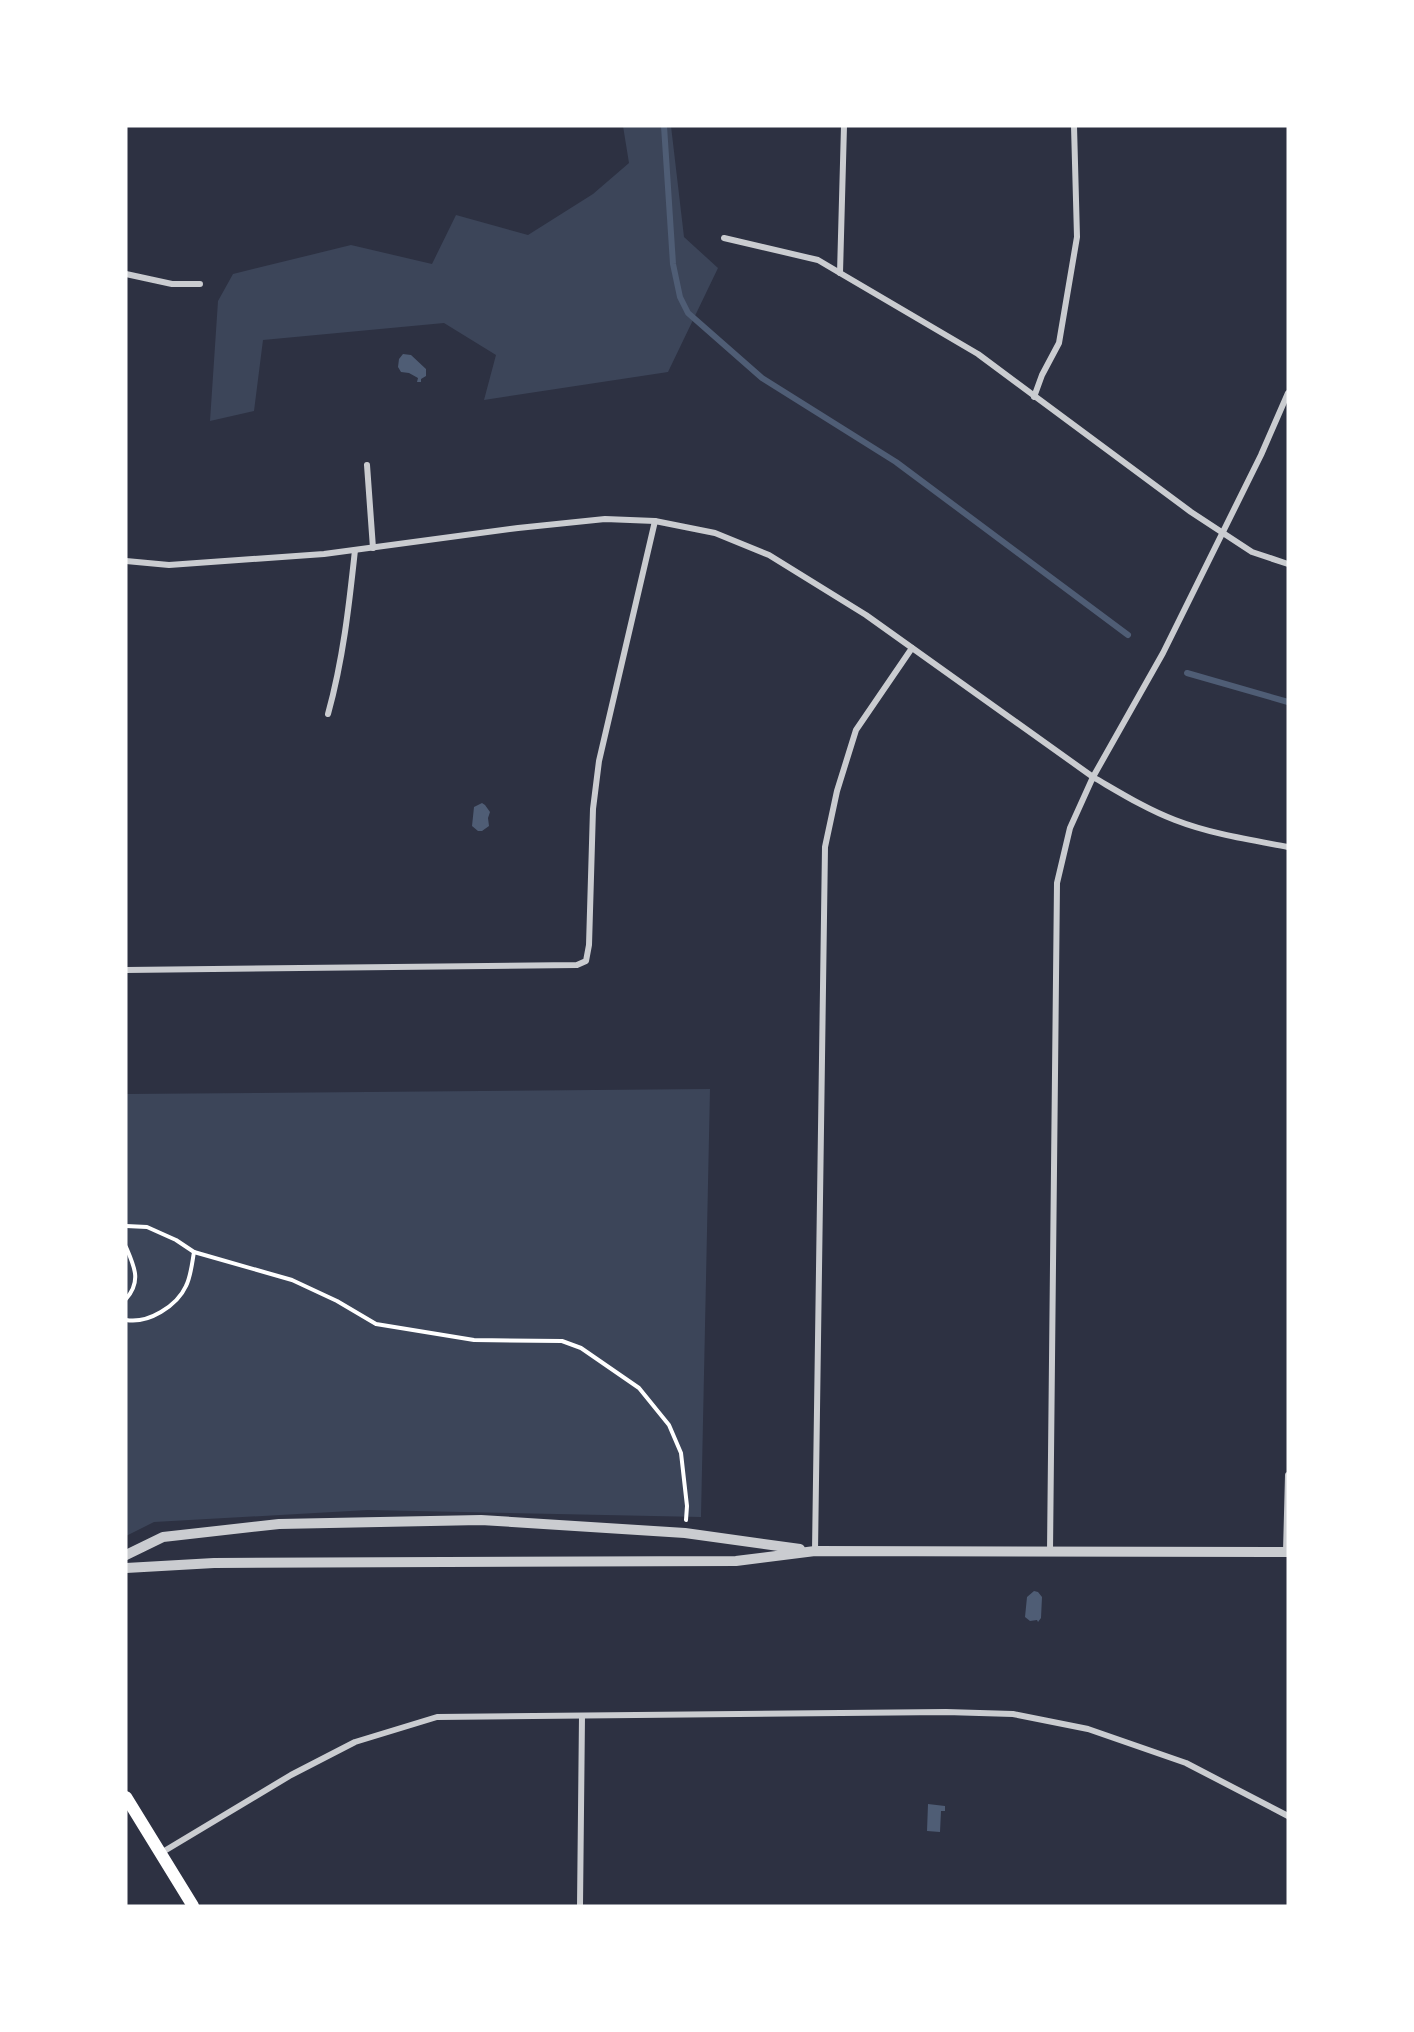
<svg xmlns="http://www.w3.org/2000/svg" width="1414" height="2032" viewBox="0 0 1414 2032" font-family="'Alegreya Sans',sans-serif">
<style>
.green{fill:#3c4559}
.water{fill:#4f5d75}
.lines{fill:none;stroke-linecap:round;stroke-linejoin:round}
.stream{stroke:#4f5d75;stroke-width:6}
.path{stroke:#fff;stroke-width:4}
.minor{stroke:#caccd0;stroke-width:6}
.tertiary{stroke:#caccd0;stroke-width:10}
.secondary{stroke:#fff;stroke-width:12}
</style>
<rect width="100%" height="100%" fill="#2d3142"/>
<g class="green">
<polygon points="623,126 671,126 684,237 718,268 668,372 484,400 496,355 444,323 263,340 254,411 210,421 218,301 233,274 351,245 432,264 456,215 528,235 593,194 629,163"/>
<polygon points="710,1089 701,1517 368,1510 154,1522 126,1536 126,1094"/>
</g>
<g class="water">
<polygon points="403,354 411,355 426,369 426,376 421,379 421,382 417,382 418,378 409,373 401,372 398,367 399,359"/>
<polygon points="482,803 485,805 490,812 488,818 489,826 482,831 478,831 472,826 474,807"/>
<polygon points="1034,1591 1038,1592 1042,1597 1041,1618 1038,1622 1037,1620 1030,1621 1025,1617 1027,1597"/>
<polygon points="928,1804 945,1806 945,1811 941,1811 940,1832 927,1831"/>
</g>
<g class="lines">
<g class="stream">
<polyline points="664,126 673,264 680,297 688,313 762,378 896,462 1128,635"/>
<polyline points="1187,673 1288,702"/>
</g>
<g class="path">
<polyline points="126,1226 147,1227 176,1240 194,1252 292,1280 337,1301 376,1324 474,1340 562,1341 581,1348 639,1388 669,1425 681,1453 687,1506 686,1520"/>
<path d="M126,1247C134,1266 142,1281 126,1299"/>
<path d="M126,1320C148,1324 177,1306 186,1286C191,1276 192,1263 194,1252"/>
</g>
<g class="minor">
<polyline points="724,238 818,260 840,273 978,354 1191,512 1252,552 1288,564"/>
<polyline points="840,273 844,126"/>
<polyline points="126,274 172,284 200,284"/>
<polyline points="1034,397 1042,375 1059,343 1077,237 1074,126"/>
<polyline points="367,465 373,548"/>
<path d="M126,561L169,565L324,554L518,528L605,519L655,521L715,533L769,555L866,615L1093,777C1119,792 1146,809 1175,820C1211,834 1251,840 1288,847"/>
<path d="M328,714C343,660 349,606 355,550"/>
<polyline points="126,970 577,965 586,961 589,945 593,809 599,761 655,521"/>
<polyline points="815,1551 825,847 837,791 856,730 912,648"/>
<polyline points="1050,1551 1057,883 1070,828 1093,777 1163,653 1261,455 1288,393"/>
<polyline points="1286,1552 1288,1475"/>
<polyline points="161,1853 291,1775 355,1742 437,1717 946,1712 1013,1714 1088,1729 1186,1763 1288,1816"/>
<polyline points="580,1906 582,1716"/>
</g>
<g class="tertiary">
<polyline points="126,1555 163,1537 279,1524 481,1520 685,1533 800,1549"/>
<polyline points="126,1568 214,1563 736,1561 815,1551 1288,1552"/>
</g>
<polyline class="secondary" points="126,1797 193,1906"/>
</g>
<rect width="1414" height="2032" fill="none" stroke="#ffffff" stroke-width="255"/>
</svg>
